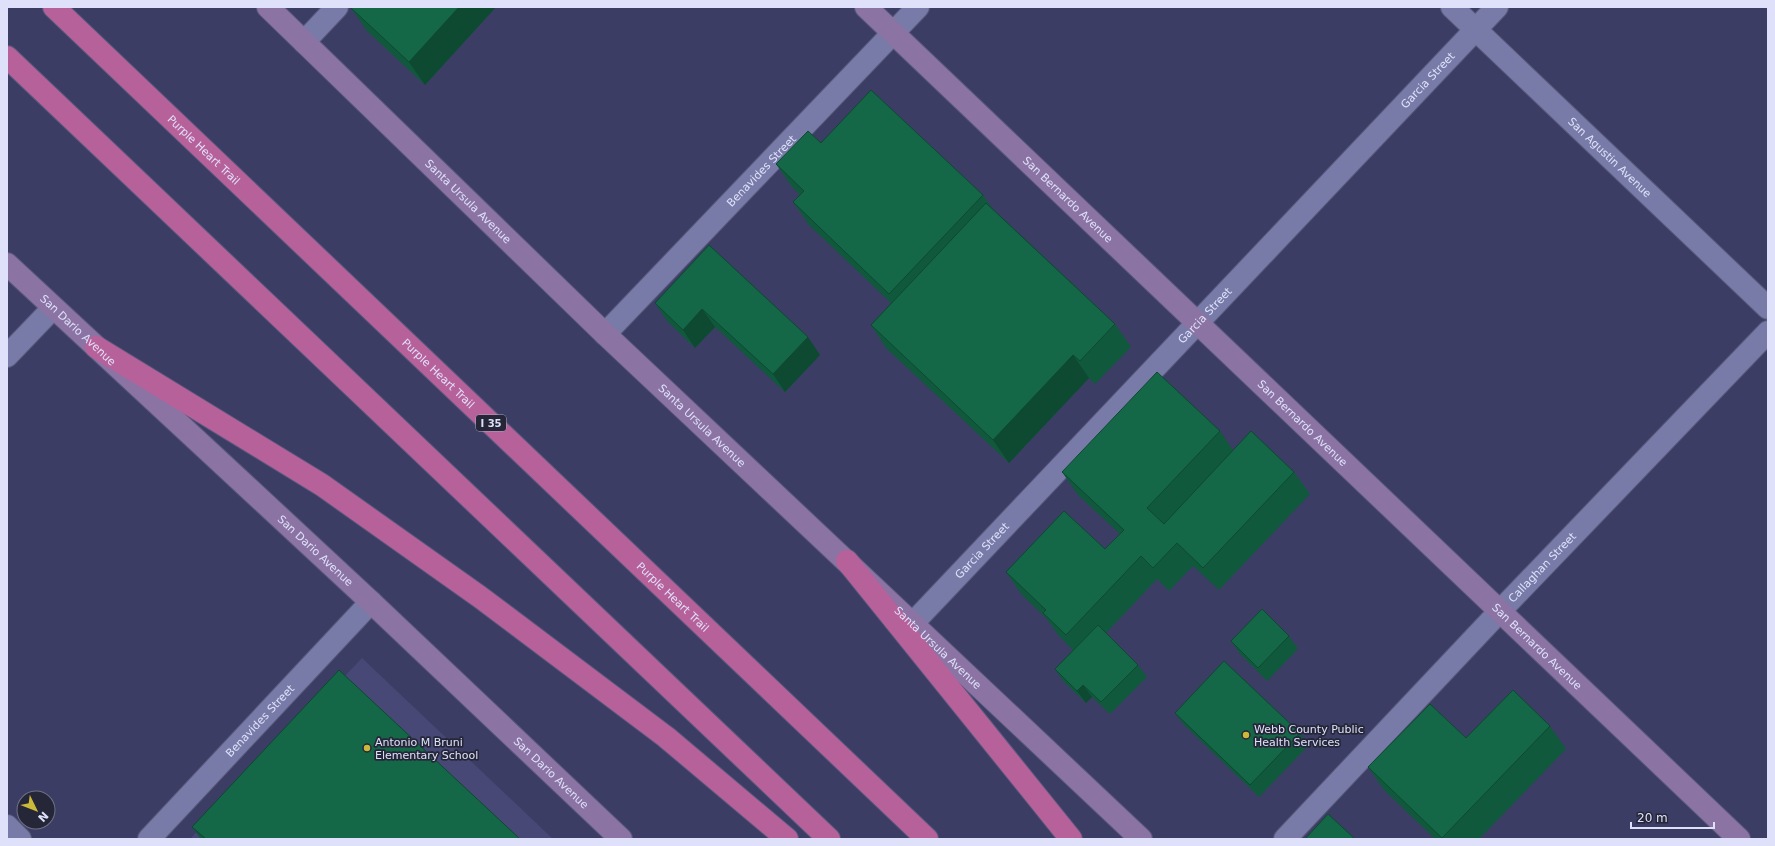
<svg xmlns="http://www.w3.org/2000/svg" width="1775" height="846" viewBox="0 0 1775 846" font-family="'DejaVu Sans',sans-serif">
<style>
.built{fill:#474876}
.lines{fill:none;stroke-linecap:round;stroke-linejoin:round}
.minor-casing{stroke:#58587b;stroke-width:24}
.secondary-casing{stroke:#58587b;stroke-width:24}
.motorway-casing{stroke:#58587b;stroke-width:24}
.minor{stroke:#787ba8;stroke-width:22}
.secondary{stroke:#8b73a4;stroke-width:22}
.motorway{stroke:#b7619a;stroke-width:22}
.wall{fill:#11593d}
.shaded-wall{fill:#0e4932}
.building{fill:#146847;stroke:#0e4932}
.poi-dot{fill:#cbba39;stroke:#252739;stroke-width:1.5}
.labels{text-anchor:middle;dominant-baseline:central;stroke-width:3.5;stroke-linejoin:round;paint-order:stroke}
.shield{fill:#252739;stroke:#a7a9c0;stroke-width:1}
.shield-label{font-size:10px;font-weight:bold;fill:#dfe1fa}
.street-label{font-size:11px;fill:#dfe1fa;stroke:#252739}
.poi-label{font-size:11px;fill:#dfe1fa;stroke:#252739;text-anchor:start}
</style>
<rect width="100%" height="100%" fill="#3c3d65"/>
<polygon class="built" points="362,658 553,839 190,839"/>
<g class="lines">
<g class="minor-casing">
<g id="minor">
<path id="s1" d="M1452,7L1768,308"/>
<polyline points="304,42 337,7"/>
<path id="s2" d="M605,334L918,7"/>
<polyline points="7,356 53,308"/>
<path id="s3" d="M913,623L1497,7"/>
<polyline points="7,826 20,839"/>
<path id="s4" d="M149,839L371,602"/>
<path id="s5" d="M1285,839L1500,611L1768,332"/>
</g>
</g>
<g class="secondary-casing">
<g id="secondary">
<path id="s6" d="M268,7L605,334L1141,839"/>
<path id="s7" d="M866,7L1739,839"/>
<path id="s8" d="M7,264L371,602L621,839"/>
</g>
</g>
<g class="motorway-casing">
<g id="motorway">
<path id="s9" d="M54,7L927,839"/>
<polyline points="7,57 829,839"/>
<polyline points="96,347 322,485 480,597 666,737 787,839"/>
<polyline points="847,561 1071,839"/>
</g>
</g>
<use href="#minor" class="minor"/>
<use href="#secondary" class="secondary"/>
<use href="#motorway" class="motorway"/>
</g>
<g class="wall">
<polygon points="496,7 425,85 367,31 351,8"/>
<polygon points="821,143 983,195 992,208 1115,324 1131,347 1095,384 1089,378 1009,463 886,348 871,325 891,303 809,225 793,202 800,195 792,187 776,164"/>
<polygon points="709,245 820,355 785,392 715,327 695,348 667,321 655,303"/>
<polygon points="1220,431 1233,450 1294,472 1310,494 1219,590 1193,566 1169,591 1157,579 1106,633 1138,665 1147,677 1110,714 1092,697 1086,703 1063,681 1055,669 1073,650 1059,636 1046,618 1022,595 1006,572 1105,549 1120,534 1078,495 1062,472"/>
<polygon points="1289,636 1298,649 1267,681 1240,654 1231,641"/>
<polygon points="1175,713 1300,733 1309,745 1259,797 1184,725"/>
<polygon points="1550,726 1566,749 1479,839 1435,839 1384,790 1368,767 1466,738"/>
<polygon points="192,827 520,839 201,839"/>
</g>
<g class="shaded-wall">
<polygon points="459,7 496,7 425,85 409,62"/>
<polygon points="702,309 715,327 695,348 683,330"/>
<polygon points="808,337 820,355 785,392 773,374"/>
<polygon points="1073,355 1089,378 1009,463 993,440"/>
<polygon points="1083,685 1092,697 1086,703 1077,691"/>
</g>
<g class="building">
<polygon points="352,7 459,7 409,62 351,8"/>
<polygon points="871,90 983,195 889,294 793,202 804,191 776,164 808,131 821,143"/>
<polygon points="986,203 1115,324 1080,361 1073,355 993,440 871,325"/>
<polygon points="709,245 808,337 773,374 702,309 683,330 655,303"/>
<polygon points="1157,372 1220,431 1147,508 1164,524 1251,431 1294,472 1203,568 1177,543 1153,568 1141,556 1066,635 1043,613 1046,610 1006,572 1064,511 1105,549 1124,530 1062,472"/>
<polygon points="1262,609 1289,636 1258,668 1231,641"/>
<polygon points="1098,625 1138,665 1101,702 1083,685 1077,691 1055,669"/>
<polygon points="1224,661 1300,733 1250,785 1175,713"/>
<polygon points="339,670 520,839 206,839 192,827"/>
<polygon points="1513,690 1550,726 1442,838 1368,767 1430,704 1466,738"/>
<polygon points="1328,814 1355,839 1305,839"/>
</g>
<g class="poi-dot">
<circle cx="1246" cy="735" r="4"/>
<circle cx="367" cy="748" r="4"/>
</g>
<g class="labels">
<rect class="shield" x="476" y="415" width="30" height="16" rx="3"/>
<g class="shield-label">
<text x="491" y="423">I 35</text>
</g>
<g class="street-label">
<text stroke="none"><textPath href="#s3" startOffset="748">Garcia Street</textPath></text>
<text stroke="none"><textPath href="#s9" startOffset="207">Purple Heart Trail</textPath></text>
<text stroke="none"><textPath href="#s1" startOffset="218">San Agustin Avenue</textPath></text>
<text stroke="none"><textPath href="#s2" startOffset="226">Benavides Street</textPath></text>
<text stroke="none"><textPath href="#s7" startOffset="279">San Bernardo Avenue</textPath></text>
<text stroke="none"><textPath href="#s6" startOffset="279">Santa Ursula Avenue</textPath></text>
<text stroke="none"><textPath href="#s3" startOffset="424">Garcia Street</textPath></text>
<text stroke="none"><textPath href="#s8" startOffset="97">San Dario Avenue</textPath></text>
<text stroke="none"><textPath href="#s9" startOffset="531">Purple Heart Trail</textPath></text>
<text stroke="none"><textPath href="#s7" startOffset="603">San Bernardo Avenue</textPath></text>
<text stroke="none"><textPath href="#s6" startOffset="603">Santa Ursula Avenue</textPath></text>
<text stroke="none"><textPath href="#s8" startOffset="421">San Dario Avenue</textPath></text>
<text stroke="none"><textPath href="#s3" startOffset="100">Garcia Street</textPath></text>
<text stroke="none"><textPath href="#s5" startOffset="374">Callaghan Street</textPath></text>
<text stroke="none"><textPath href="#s9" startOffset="855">Purple Heart Trail</textPath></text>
<text stroke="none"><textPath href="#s7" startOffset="927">San Bernardo Avenue</textPath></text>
<text stroke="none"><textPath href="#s6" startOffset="927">Santa Ursula Avenue</textPath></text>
<text stroke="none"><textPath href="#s4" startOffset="162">Benavides Street</textPath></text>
<text stroke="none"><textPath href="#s8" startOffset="745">San Dario Avenue</textPath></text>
</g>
<g class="poi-label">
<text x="1254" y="729">Webb County Public<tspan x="1254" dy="13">Health Services</tspan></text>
<text x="375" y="742">Antonio M Bruni<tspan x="375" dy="13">Elementary School</tspan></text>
</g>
</g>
<rect width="1775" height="846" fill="none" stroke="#dfe1fa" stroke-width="16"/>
<g transform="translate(36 810) rotate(133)"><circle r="19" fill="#252739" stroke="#6f7186"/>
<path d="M0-3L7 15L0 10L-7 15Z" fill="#cbba39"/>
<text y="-6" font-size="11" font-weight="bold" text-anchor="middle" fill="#dfe1fa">N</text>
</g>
<path d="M1631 822v6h83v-6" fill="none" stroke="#dfe1fa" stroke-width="2"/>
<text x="1637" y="822" font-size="12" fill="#dfe1fa" stroke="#252739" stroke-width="3" paint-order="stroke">20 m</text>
</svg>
